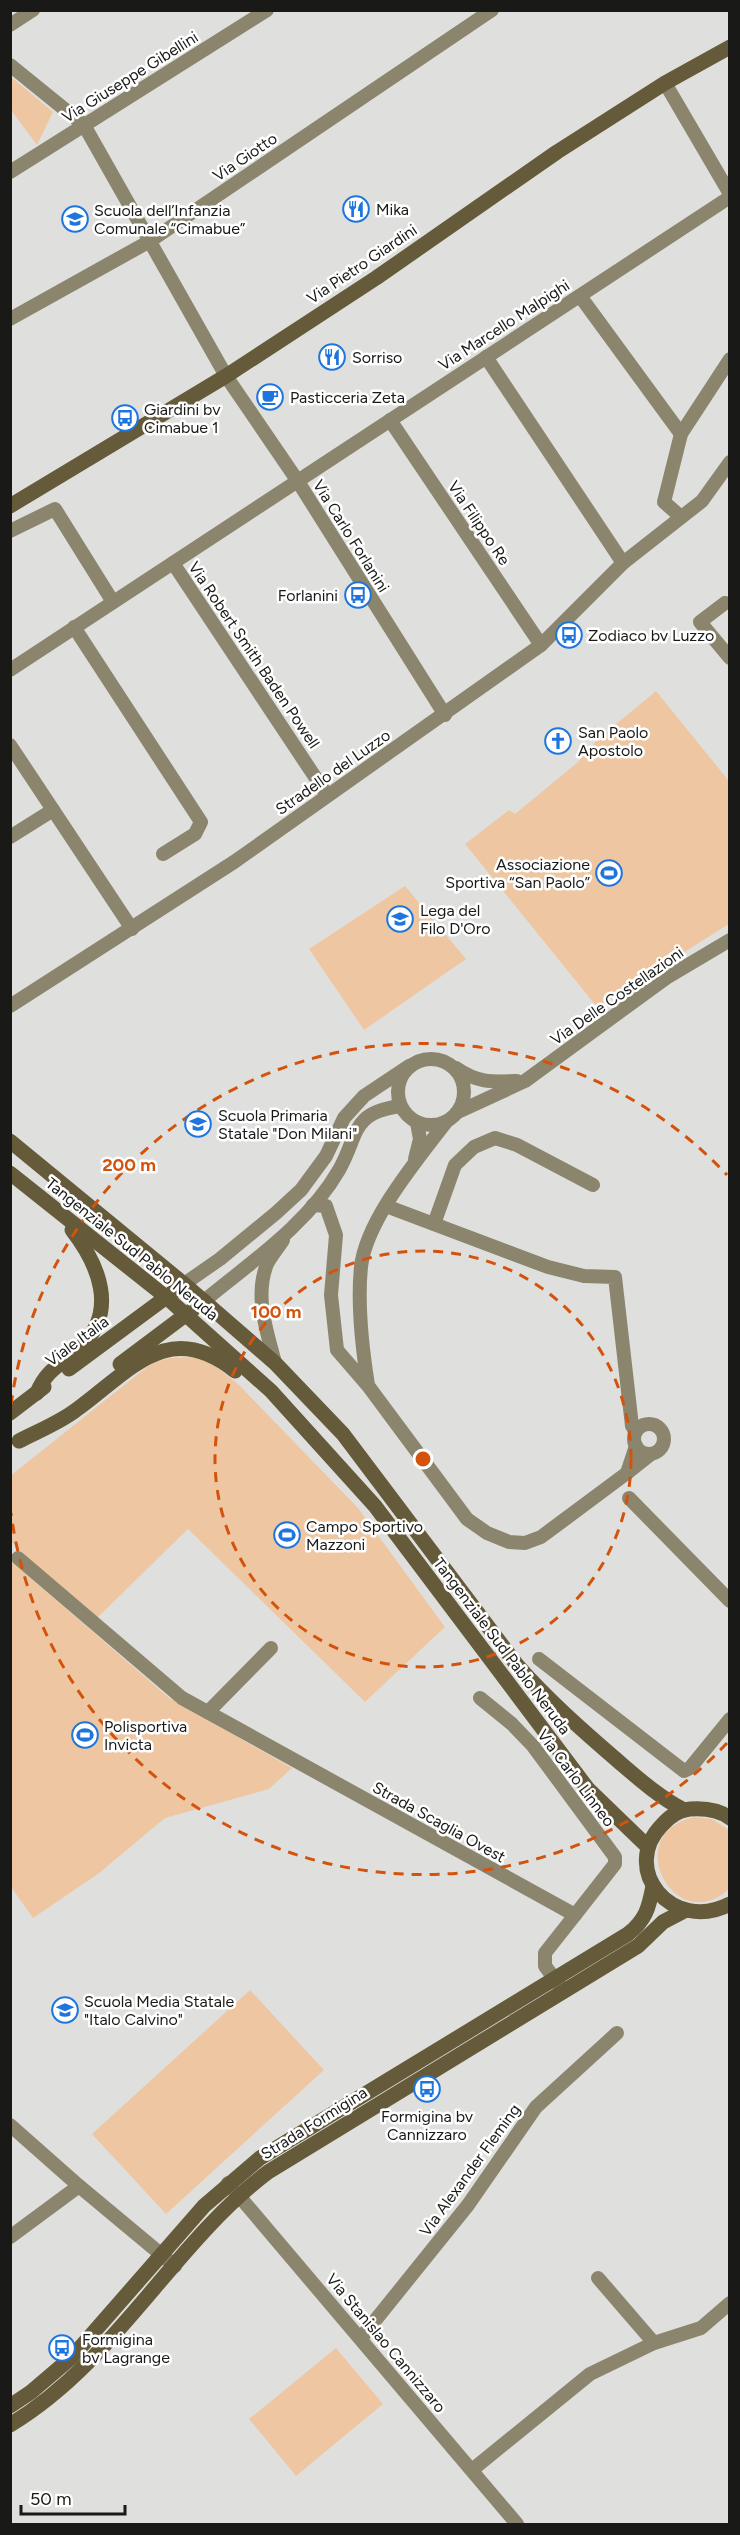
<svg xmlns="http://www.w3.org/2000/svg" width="740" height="2535" viewBox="0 0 740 2535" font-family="Figtree,sans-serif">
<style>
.green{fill:#eec7a2}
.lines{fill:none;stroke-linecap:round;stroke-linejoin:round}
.street{stroke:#8c856e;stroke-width:14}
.secondary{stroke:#655a39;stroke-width:15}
.ring{fill:none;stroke:#d3530d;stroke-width:3;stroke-dasharray:10 8}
.labels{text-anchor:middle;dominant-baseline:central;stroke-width:5;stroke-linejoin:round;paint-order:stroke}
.street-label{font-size:16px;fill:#191918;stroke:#fff}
.poi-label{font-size:16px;fill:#191918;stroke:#fff;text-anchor:start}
.centre{fill:#d3530d;stroke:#fff;stroke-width:3}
.ring-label{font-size:18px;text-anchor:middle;font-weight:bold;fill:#d3530d;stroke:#fff;stroke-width:5;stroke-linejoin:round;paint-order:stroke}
</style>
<rect width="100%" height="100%" fill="#dfe0dd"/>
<g class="green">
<polygon points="11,77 53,112 37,145 11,110"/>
<polygon points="656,691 729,781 729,924 597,1007 465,844 509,810 515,814 578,762 598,739"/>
<polygon points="405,886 466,959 364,1030 309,949"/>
<polygon points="194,1357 209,1361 239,1385 358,1508 445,1627 365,1702 188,1529 95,1620 11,1542 10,1476 152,1363 170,1358"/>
<polygon points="11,1561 168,1697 292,1768 269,1789 165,1818 98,1874 33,1918 11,1887"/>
<path d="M695,1817L712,1819L729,1830V1889C675,1939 618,1833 695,1817Z"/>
<polygon points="250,1990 324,2070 166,2214 92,2134"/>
<polygon points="336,2348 383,2404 296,2476 249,2419"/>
</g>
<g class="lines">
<g class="street">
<polyline points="10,25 33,10"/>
<polyline points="10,65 84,125 226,376 297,480 445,715"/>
<polyline points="665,83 730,194"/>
<polyline points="10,172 267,10"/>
<polyline points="580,296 681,434"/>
<polyline points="10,319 150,241 492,10"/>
<polyline points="486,357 623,563"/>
<polyline points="390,420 541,645"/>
<polyline points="681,517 664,502 681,434 730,359"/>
<polyline points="10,531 55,509 113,602"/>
<polyline points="173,563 327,795"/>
<polyline points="725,603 700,622 730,658"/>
<polyline points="74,627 201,822 195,834 163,854"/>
<polyline points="10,670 730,197"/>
<polyline points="10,745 132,929"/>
<polyline points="10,837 53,810"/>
<polyline points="10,1006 234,862 541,645 623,563 702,501 730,462"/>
<circle cx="431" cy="1092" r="33"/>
<path d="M456,1068C478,1083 491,1082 517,1081"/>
<polyline points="458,1112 525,1081 666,978 730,940"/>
<polyline points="415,1159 420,1139 417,1123"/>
<polyline points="313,1205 326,1206 336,1235 331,1295 337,1350 369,1387 467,1519 487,1533 509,1542 525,1543 541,1537 627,1473"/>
<polyline points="386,1206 548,1267 584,1276 615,1277 632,1426 636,1431"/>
<polyline points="434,1224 455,1165 474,1147 495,1138 517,1145 593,1185"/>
<polyline points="184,1284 220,1259 276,1213 301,1190 326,1156 344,1118 364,1096 409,1066"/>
<path d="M204,1301C251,1262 308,1224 339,1170C359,1135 350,1113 400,1106"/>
<path d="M275,1363C267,1331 254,1297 267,1264C271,1256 278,1248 283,1240"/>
<path d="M368,1385C362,1347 357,1306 361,1267C366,1220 418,1159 446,1122"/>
<circle cx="649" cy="1439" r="15"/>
<polyline points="636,1446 627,1473 651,1454"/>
<polyline points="629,1498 730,1601"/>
<polyline points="18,1558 182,1698 575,1915 545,1953 545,1966 560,1986"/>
<polyline points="539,1659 684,1771 690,1768 730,1719"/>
<polyline points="480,1698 512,1724 533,1746 615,1857 615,1864 575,1915"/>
<polyline points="208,1712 271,1648"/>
<polyline points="10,2125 79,2186 175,2266"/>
<polyline points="228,2183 517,2524"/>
<polyline points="10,2237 79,2186"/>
<polyline points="598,2278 654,2343"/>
<polyline points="361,2338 468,2205 536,2107 617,2033"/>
<polyline points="472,2470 590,2374 654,2343 701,2328 730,2303"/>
</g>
<g class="secondary">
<polyline points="10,506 226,376 376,278 557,152 665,83 730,47"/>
<path d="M10,1141L184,1284L275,1363L343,1434L517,1665C548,1700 582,1730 618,1761C639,1779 659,1797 684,1810"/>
<polyline points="10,1173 166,1297 271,1391 375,1506 588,1789 648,1847"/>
<polyline points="120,1364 204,1301"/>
<polyline points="69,1369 184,1284"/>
<path d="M37,1393C47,1368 62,1365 81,1347C118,1311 99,1265 72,1230"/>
<polyline points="10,1413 44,1387"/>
<path d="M19,1441C38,1431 59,1423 76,1410C129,1372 168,1317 235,1371"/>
<path d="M730,1818C718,1809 704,1808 690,1809C679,1810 669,1817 662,1825C619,1869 672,1934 730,1904"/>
<path d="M10,2406L31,2392L72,2357L204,2206L260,2158L628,1934C646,1920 649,1907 653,1886"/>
<path d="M10,2425C116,2361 171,2246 268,2172L638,1946L663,1922L684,1911"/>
</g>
</g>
<g class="ring">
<circle cx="423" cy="1459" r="208"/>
<path d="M727 1743A416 416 0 0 1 11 1513M11 1405A416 416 0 0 1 727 1175"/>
</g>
<defs>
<g id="restaurant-ring" transform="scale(1.35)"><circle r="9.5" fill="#fff" stroke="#1e75de" stroke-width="1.5"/><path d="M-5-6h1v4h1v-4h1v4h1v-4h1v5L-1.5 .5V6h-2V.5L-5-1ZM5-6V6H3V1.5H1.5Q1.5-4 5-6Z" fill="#1e75de"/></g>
<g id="school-ring" transform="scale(1.35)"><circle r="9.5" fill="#fff" stroke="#1e75de" stroke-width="1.5"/><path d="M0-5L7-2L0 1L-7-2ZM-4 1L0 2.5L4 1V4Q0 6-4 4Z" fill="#1e75de"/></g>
<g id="cafe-ring" transform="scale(1.35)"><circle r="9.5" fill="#fff" stroke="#1e75de" stroke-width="1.5"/><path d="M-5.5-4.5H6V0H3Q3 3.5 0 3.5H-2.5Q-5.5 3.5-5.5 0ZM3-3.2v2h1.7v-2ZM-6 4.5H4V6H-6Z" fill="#1e75de"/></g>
<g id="bus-ring" transform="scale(1.35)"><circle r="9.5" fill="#fff" stroke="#1e75de" stroke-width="1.5"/><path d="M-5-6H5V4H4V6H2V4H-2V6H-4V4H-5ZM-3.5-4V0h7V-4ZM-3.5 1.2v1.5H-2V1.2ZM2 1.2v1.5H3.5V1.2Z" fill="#1e75de"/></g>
<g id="church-ring" transform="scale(1.35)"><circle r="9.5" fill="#fff" stroke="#1e75de" stroke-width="1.5"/><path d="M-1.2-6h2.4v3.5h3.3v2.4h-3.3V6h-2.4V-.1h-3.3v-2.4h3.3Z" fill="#1e75de"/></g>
<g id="stadium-ring" transform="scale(1.35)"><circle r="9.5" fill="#fff" stroke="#1e75de" stroke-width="1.5"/><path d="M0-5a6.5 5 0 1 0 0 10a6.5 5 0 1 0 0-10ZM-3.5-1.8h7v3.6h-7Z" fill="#1e75de"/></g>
</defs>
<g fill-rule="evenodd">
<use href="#restaurant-ring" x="356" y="209"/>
<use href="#school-ring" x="75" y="219"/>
<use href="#restaurant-ring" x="332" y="357"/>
<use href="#cafe-ring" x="270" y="397"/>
<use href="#bus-ring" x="125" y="418"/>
<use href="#bus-ring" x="358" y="595"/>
<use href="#bus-ring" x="569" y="635"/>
<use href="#church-ring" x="558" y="741"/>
<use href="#stadium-ring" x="609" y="873"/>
<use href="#school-ring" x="400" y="919"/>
<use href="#school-ring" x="198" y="1124"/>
<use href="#stadium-ring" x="287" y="1535"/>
<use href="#stadium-ring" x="85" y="1735"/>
<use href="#school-ring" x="65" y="2010"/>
<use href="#bus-ring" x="427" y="2089"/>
<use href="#bus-ring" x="62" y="2348"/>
</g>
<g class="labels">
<g class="street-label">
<text transform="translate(130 77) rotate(-32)">Via Giuseppe Gibellini</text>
<text transform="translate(245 157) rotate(-34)">Via Giotto</text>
<text transform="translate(362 264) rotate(-34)">Via Pietro Giardini</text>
<text transform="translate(504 325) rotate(-33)">Via Marcello Malpighi</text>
<text transform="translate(479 523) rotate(56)">Via Filippo Re</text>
<text transform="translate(351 536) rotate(58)">Via Carlo Forlanini</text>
<text transform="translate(254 655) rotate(56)">Via Robert Smith Baden Powell</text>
<text transform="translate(333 772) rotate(-35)">Stradello del Luzzo</text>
<text transform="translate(617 996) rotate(-35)">Via Delle Costellazioni</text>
<text transform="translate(132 1249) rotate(39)">Tangenziale Sud Pablo Neruda</text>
<text transform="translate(77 1341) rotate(-36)">Viale Italia</text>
<text transform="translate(502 1646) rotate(53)">Tangenziale Sud Pablo Neruda</text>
<text transform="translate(576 1778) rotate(53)">Via Carlo Linneo</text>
<text transform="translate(439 1822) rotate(29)">Strada Scaglia Ovest</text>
<text transform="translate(314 2123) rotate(-32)">Strada Formigina</text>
<text transform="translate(470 2170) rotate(-54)">Via Alexander Fleming</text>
<text transform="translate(386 2343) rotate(50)">Via Stanislao Cannizzaro</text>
</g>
<g class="poi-label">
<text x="376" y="209">Mika</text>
<text x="94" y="210">Scuola dell’Infanzia<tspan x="94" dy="18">Comunale “Cimabue”</tspan></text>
<text x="352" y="357">Sorriso</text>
<text x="290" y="397">Pasticceria Zeta</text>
<text x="144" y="409">Giardini bv<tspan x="144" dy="18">Cimabue 1</tspan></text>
<text x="338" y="595" text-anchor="end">Forlanini</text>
<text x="588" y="635">Zodiaco bv Luzzo</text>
<text x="578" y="732">San Paolo<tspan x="578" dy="18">Apostolo</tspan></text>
<text x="590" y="864" text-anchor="end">Associazione<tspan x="590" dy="18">Sportiva “San Paolo”</tspan></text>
<text x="420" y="910">Lega del<tspan x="420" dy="18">Filo D'Oro</tspan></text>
<text x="218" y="1115">Scuola Primaria<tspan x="218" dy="18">Statale "Don Milani"</tspan></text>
<text x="306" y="1526">Campo Sportivo<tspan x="306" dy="18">Mazzoni</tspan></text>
<text x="104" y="1726">Polisportiva<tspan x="104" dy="18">Invicta</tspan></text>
<text x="84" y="2001">Scuola Media Statale<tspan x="84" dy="18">"Italo Calvino"</tspan></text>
<text x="427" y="2116" text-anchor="middle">Formigina bv<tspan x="427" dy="18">Cannizzaro</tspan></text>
<text x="82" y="2339">Formigina<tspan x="82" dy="18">bv Lagrange</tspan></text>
</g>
</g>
<circle cx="423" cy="1459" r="9" class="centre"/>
<g class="ring-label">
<text x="129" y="1171">200 m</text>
<text x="276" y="1318">100 m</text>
</g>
<rect width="740" height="2535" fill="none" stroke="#191918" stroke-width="24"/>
<path d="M21 2505v9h104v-9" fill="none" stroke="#191918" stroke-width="3"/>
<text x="30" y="2505" font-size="18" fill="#191918" stroke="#ffffff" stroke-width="4.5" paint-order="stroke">50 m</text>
</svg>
